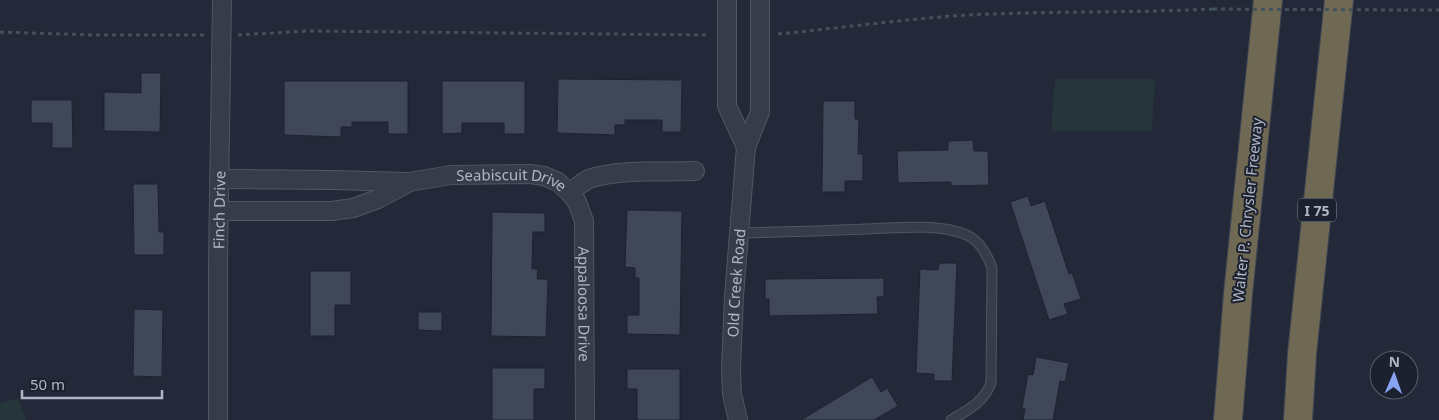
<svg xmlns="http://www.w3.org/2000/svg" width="1439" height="420" viewBox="0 0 1439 420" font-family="'Noto Sans',sans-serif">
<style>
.green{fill:#25353a}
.building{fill:#3f4759;stroke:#1d2330}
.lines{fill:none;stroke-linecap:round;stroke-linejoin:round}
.service-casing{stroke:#515664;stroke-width:11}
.minor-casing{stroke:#515664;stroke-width:20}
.motorway-casing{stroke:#414654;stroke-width:30}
.path{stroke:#425258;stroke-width:3;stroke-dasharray:4 4;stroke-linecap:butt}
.service{stroke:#363c4a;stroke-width:9}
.minor{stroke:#363c4a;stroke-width:18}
.motorway{stroke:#6f6853;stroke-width:28}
.path-bridge{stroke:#425258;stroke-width:3;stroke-dasharray:4 4;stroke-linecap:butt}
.labels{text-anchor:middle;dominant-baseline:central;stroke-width:4;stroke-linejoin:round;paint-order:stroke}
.shield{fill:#1b212e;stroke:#848998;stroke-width:1}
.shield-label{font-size:14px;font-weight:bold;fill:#b1b6c6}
.street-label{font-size:15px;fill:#b1b6c6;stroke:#1b212e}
</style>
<rect width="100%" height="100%" fill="#232939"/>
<g class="green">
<polygon points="1055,79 1155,79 1152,131 1051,131"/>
<polygon points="18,398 26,420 0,420 0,403"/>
</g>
<g class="building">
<polygon points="141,73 161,73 160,132 104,131 104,92 141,93"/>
<polygon points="558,79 682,80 681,132 662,132 662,120 625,120 625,125 615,125 615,135 557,133"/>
<polygon points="284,81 408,81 408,134 388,134 388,122 352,122 352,127 341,127 341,137 284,135"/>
<polygon points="442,81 525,81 525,134 504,134 504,123 462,123 462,133 442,134"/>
<polygon points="31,100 72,100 73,148 52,148 52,123 31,123"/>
<polygon points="823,101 855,101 855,119 859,119 858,154 863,154 863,181 845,181 845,192 822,192"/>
<polygon points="973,140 974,151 988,151 989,185 951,186 951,182 898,183 897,151 948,150 948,141"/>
<polygon points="133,184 158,184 159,232 164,232 164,255 134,255"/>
<polygon points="1028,196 1031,206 1045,201 1069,274 1072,273 1081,299 1064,304 1068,314 1049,320 1010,202"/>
<polygon points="627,210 682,211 680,335 627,334 627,315 639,315 639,278 635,278 635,268 625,267"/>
<polygon points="492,212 545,213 545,232 533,232 532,269 538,269 537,279 548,279 546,337 491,336"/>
<polygon points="939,263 957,263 952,381 934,381 934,374 916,373 920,269 938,270"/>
<polygon points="310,271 351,271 351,305 335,305 335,336 310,336"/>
<polygon points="884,278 884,297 877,297 878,314 769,316 769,299 765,299 765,279"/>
<polygon points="134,309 163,310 162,377 133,376"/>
<polygon points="418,312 442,312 442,331 418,330"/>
<polygon points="1036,357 1069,363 1065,382 1060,381 1053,420 1023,420 1025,409 1022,408 1028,374 1033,375"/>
<polygon points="492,368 545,368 545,389 534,389 534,420 492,420"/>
<polygon points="627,369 680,369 680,420 637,420 637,389 627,389"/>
<polygon points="872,377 881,392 887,388 898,406 874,420 801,420"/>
</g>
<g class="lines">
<g class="service-casing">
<path id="service" d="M739,233C781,232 823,231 865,229C896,228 938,223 967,235C980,241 987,254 992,268L991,383C984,402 968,410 951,420"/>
</g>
<g class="minor-casing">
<g id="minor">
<polyline points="727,0 727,106 746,147"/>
<path id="s1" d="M219,179L331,180L409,182L451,175L530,174L544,176L558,182L570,193L577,202L584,221L585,420"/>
<path d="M570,193C576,188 582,182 589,179C618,169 664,172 695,171"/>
<polyline points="219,211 332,211 353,208 378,199 406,184"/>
<path id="s2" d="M218,420V262L222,0"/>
<path id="s3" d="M738,420L732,394L731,368L734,296L746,147L760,112V0"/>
</g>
</g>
<g class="motorway-casing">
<g id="motorway">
<polyline points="1228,420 1238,294 1268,0"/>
<polyline points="1298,420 1302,354 1339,0"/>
</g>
</g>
<g class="path">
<polyline points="1404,10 1439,10"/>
<polyline points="0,32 92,35 204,35"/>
<path d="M778,34C841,28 904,19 967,15C1049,11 1131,13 1213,9"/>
<polyline points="238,35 308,31 709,35"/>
</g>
<use href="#service" class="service"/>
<use href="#minor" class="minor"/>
<use href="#motorway" class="motorway"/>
<polyline class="path-bridge" points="1213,9 1404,10"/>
</g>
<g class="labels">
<rect class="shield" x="1298" y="198.5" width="38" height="23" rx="4"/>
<g class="shield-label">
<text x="1317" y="210">I 75</text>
</g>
<g class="street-label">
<text stroke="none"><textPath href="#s1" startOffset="294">Seabiscuit Drive</textPath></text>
<text stroke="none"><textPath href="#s2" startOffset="210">Finch Drive</textPath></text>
<text transform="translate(1247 210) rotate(-84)">Walter P. Chrysler Freeway</text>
<text stroke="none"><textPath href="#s3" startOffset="138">Old Creek Road</textPath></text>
<text stroke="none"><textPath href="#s1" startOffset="472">Appaloosa Drive</textPath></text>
</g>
</g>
<g transform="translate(1394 375) rotate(2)"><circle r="24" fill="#1b212e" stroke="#575d6b"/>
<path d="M0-4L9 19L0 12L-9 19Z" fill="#88a3f3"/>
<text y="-8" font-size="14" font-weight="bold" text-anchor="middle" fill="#b1b6c6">N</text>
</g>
<path d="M22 390v8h140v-8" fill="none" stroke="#b1b6c6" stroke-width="2.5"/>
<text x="30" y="390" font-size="15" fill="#b1b6c6" stroke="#1b212e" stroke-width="4" paint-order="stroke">50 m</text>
</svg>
